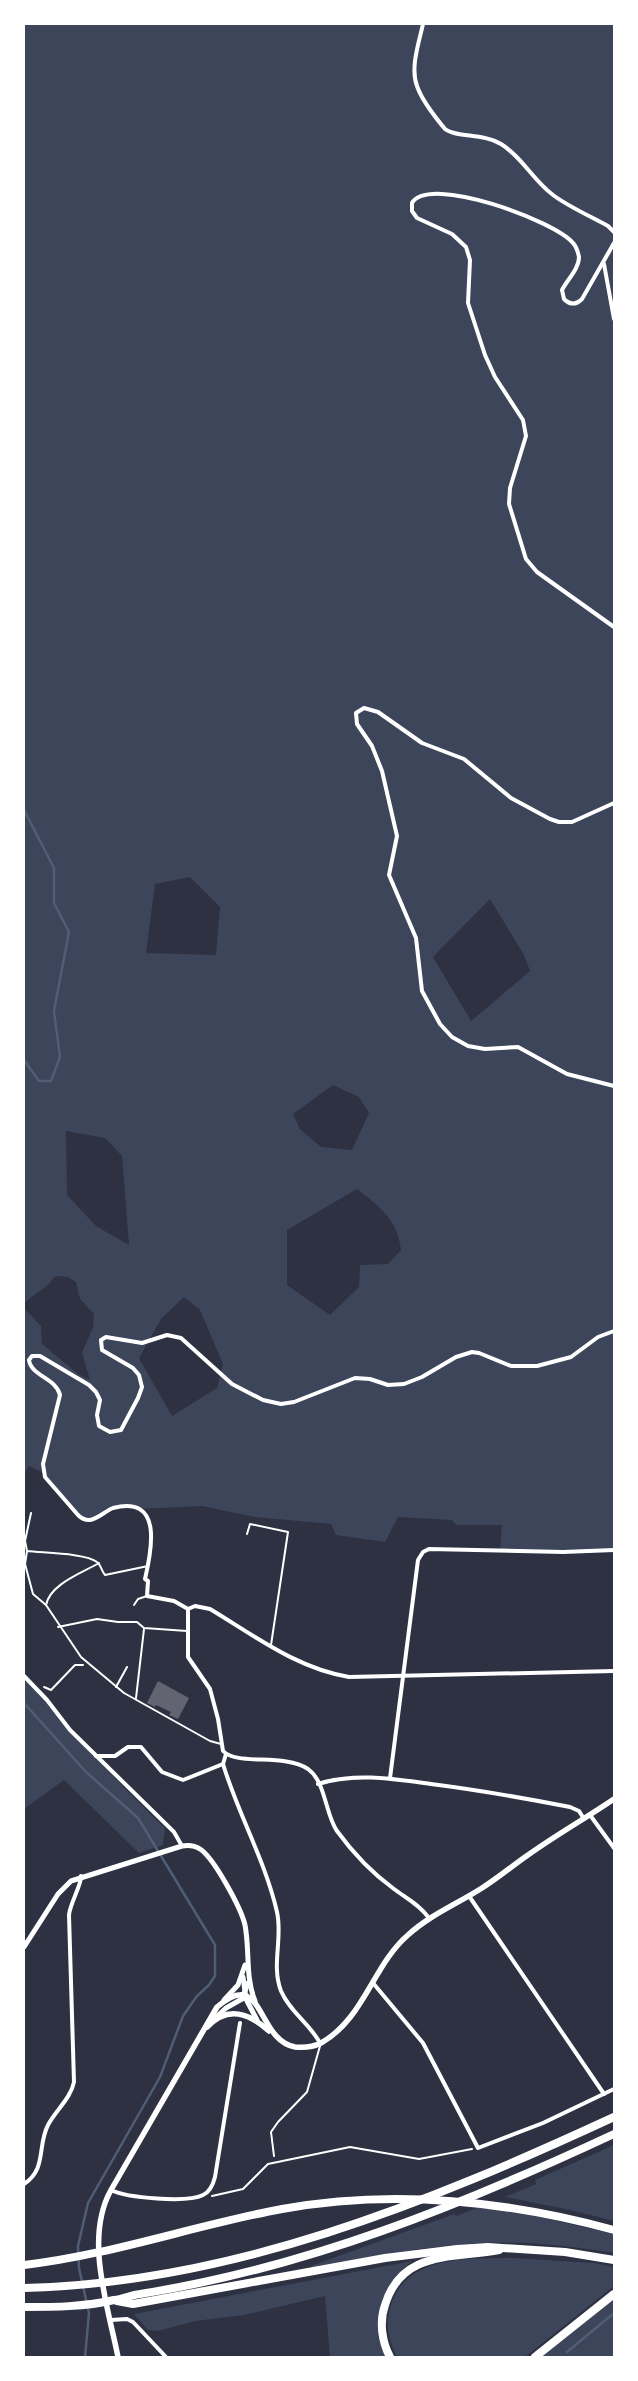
<svg xmlns="http://www.w3.org/2000/svg" width="638" height="2381" viewBox="0 0 638 2381" font-family="Overpass,sans-serif">
<style>
.green{fill:#3c4559;fill-rule:evenodd}
.lines{fill:none;stroke-linecap:round;stroke-linejoin:round}
.stream{stroke:#4f5d75;stroke-width:2.5}
.building{fill:#626471}
.path{stroke:#fff;stroke-width:2}
.service{stroke:#fff;stroke-width:2}
.minor{stroke:#fff;stroke-width:4}
.tertiary{stroke:#fff;stroke-width:5}
.secondary{stroke:#fff;stroke-width:5.5}
.motorway{stroke:#fff;stroke-width:8}
</style>
<rect width="100%" height="100%" fill="#2d3142"/>
<g class="green">
<path d="M24,24H614V1550L500,1551L502,1525H456L452,1520L398,1517L385,1542L336,1535L331,1524L255,1517L202,1506L138,1509C129,1507 118,1506 109,1510C97,1514 97,1519 82,1518L42,1472L29,1466L24,1474V1308L41,1326L42,1344L78,1374L90,1380L82,1352L93,1328L94,1314L80,1299L76,1282L68,1277L55,1276L49,1284L24,1303ZM190,877L220,907L216,955L146,953L155,884ZM490,899L524,955L530,971L471,1021L433,957ZM333,1085L359,1097L369,1113L352,1150L321,1147L300,1129L293,1114ZM66,1131L105,1138L122,1156L129,1245L96,1226L67,1195ZM357,1189C379,1206 398,1220 401,1250L388,1264L360,1265L359,1287L330,1315L287,1285V1230ZM184,1297L200,1310L223,1364L217,1388L172,1416L139,1358L161,1319Z"/>
<path d="M24,1676C41,1693 54,1714 71,1731C102,1764 132,1797 165,1828L163,1845L139,1853L64,1780L24,1809Z"/>
<polygon points="614,2145 614,2221 570,2210 505,2197 536,2184 535,2180"/>
<path d="M482,2206L500,2208L614,2234V2253C570,2246 526,2241 481,2243C424,2246 368,2257 312,2268L311,2266L454,2214L456,2216Z"/>
<path d="M513,2258L595,2263L614,2267V2286L525,2357H397C388,2339 384,2321 392,2302C410,2254 471,2259 513,2258Z"/>
<path d="M412,2261C383,2286 369,2321 386,2357H330L325,2296L244,2315L195,2321L158,2331L148,2330L134,2314Z"/>
<polygon points="614,2299 614,2357 542,2357"/>
</g>
<g class="lines">
<g class="stream">
<polyline points="24,810 54,868 54,903 69,932 54,1011 60,1057 51,1081 39,1081 24,1060"/>
<polyline points="24,1703 86,1772 138,1818 215,1945 215,1976 209,1985 197,1996 183,2016 160,2077 88,2203 78,2246 79,2268 89,2313 85,2357"/>
<polyline points="567,2352 614,2313"/>
</g>
</g>
<polygon class="building" points="158,1681 189,1698 178,1719 169,1715 171,1712 156,1705 155,1707 147,1703"/>
<g class="lines">
<g class="path">
<polyline points="44,1687 51,1690 75,1665 83,1665"/>
<polyline points="212,2196 243,2189 268,2164 350,2147 419,2159 472,2149"/>
</g>
<g class="service">
<polyline points="247,1534 250,1524 288,1532 271,1645"/>
<polyline points="27,1551 25,1541 31,1513"/>
<path d="M148,1566L105,1575C102,1572 101,1565 97,1562C86,1553 42,1553 27,1551L25,1564L33,1594L46,1605L81,1657L124,1693L210,1741L221,1744"/>
<path d="M46,1605C50,1584 82,1573 99,1563"/>
<polyline points="134,1605 138,1599 147,1596"/>
<polyline points="58,1627 97,1619 118,1622 137,1622 144,1628 187,1631"/>
<polyline points="116,1687 127,1667"/>
<polyline points="136,1698 144,1629"/>
<polyline points="274,2156 271,2132 278,2122 307,2092 320,2046"/>
</g>
<g class="minor">
<path d="M423,24C419,42 410,68 417,86C422,101 435,117 445,129C457,138 483,133 501,144C522,157 533,180 553,195C569,207 590,216 608,226L614,232"/>
<path d="M614,243L582,299C576,305 570,305 564,299L562,290C567,280 579,269 579,257C578,252 576,246 573,243C555,221 429,174 412,203V211L417,218L452,234L466,247L470,260L468,303L485,355L495,377L523,420L526,436L510,488L509,504L526,559L537,572L614,627"/>
<polyline points="604,264 614,319"/>
<polyline points="614,803 572,822 559,822 550,819 511,798 464,759 422,743 378,712 364,708 356,713 357,724 372,746 382,771 397,836 389,875 416,938 422,991 440,1024 452,1037 468,1046 485,1049 518,1047 567,1074 614,1086"/>
<path d="M188,1609L195,1606L210,1609C255,1636 296,1668 349,1677L614,1671"/>
<polyline points="24,1676 47,1700 70,1730 174,1832 182,1846"/>
<polyline points="96,1756 115,1756 128,1747 141,1747 162,1772 183,1780 223,1764 226,1754"/>
<path d="M223,1764C238,1814 265,1860 277,1912C283,1938 271,1965 281,1991C290,2012 310,2024 320,2043"/>
<polyline points="390,1778 418,1560 423,1552 429,1549 563,1552 614,1550"/>
<path d="M318,1784C354,1772 395,1779 431,1784C478,1790 524,1798 570,1807L579,1811L584,1819"/>
<polyline points="590,1815 614,1848"/>
<polyline points="469,1896 604,2094"/>
<path d="M429,1918C420,1905 406,1898 394,1889C372,1873 353,1853 337,1831C325,1814 326,1782 308,1769C284,1753 237,1766 223,1751L218,1719L210,1689L188,1657V1609L174,1601L147,1596L148,1581L145,1579C152,1549 163,1495 113,1508C105,1511 97,1520 89,1520C84,1520 81,1518 78,1515L45,1477L43,1464L60,1395C56,1378 31,1376 29,1360L32,1356H40L89,1385L96,1392L100,1400L97,1415L99,1426L110,1432L121,1430L138,1398L142,1387L139,1375L133,1368L102,1350L101,1340L106,1337L142,1343L167,1335L181,1338L232,1384L263,1400L281,1404L294,1402L355,1378L370,1379L388,1385L404,1384L422,1377L456,1357L472,1352L479,1353L511,1366H537L571,1357L598,1337L614,1331"/>
<polyline points="373,1983 423,2043 478,2148 543,2123 614,2089"/>
<path d="M24,2184C47,2169 37,2146 48,2125C56,2110 71,2098 74,2082L69,1915C70,1903 82,1884 81,1876"/>
<path d="M111,2190C127,2198 187,2203 203,2195C210,2192 213,2185 215,2177L240,2023"/>
<polyline points="111,2320 127,2319 133,2322 166,2357"/>
</g>
<g class="tertiary">
<path d="M24,1947L58,1894L71,1881L182,1846C188,1845 194,1845 200,1849C214,1858 241,1908 245,1925C250,1951 245,1976 255,2001"/>
<polyline points="243,1977 246,1999 257,2020"/>
<polyline points="224,2000 238,1985 245,1965"/>
<polyline points="213,2020 226,2008 242,1999 248,1983"/>
</g>
<g class="secondary">
<path d="M207,2027C228,2005 249,2013 269,2031"/>
<path d="M118,2357C108,2306 84,2238 111,2190L217,2007C264,1966 256,2040 295,2047C304,2048 313,2047 321,2043C364,2019 373,1965 408,1935C430,1915 457,1904 482,1888C498,1878 512,1866 528,1855C556,1835 586,1818 614,1799"/>
</g>
<g class="motorway">
<path d="M24,2265C111,2255 195,2225 282,2209C392,2189 507,2201 614,2230"/>
<path d="M24,2288C232,2283 428,2203 614,2117"/>
<polyline points="117,2301 133,2304 155,2300 385,2258 457,2249 488,2247 565,2252 614,2260"/>
<path d="M24,2307C53,2307 85,2307 114,2300C123,2299 131,2295 140,2294C306,2268 462,2205 614,2134"/>
<path d="M390,2357C382,2342 379,2322 385,2305C402,2249 454,2259 499,2250"/>
<polyline points="535,2357 614,2294"/>
</g>
</g>
<rect width="638" height="2381" fill="none" stroke="#ffffff" stroke-width="50"/>
</svg>
